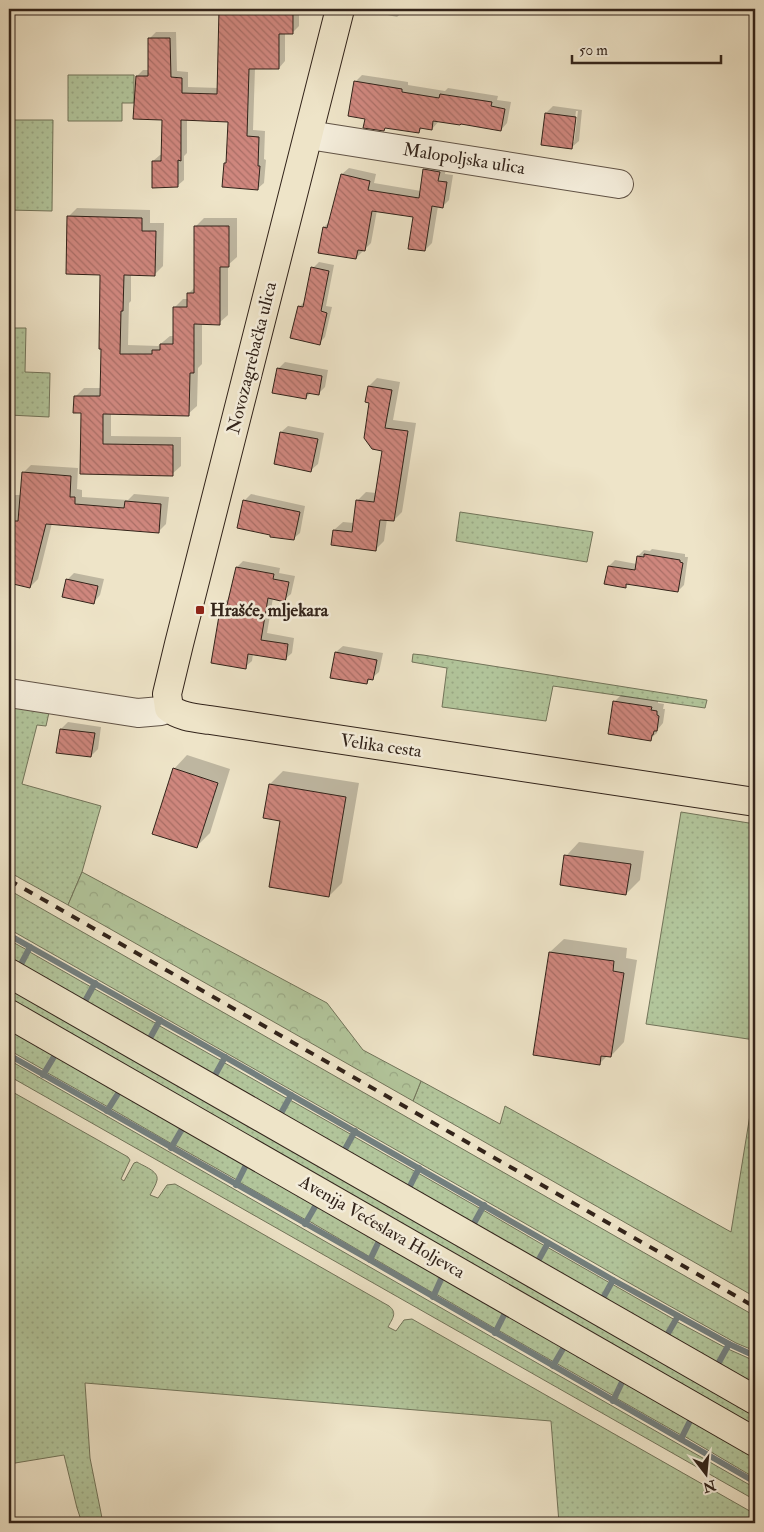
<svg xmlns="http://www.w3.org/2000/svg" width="764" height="1532" viewBox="0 0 764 1532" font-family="'IM FELL Double Pica',serif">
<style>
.green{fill:url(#green-dots);stroke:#72745a}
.forest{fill:url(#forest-crowns);stroke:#72745a}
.shadow{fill:#0003;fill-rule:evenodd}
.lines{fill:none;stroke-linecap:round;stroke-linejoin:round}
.stream{stroke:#737f7e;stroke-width:6}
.building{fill:url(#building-back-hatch);stroke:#32231a}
.minor-casing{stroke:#615346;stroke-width:30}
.major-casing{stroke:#32231a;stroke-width:30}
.minor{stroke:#f4eddb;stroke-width:28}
.major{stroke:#eee4c8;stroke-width:28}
.rail{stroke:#32231a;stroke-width:4;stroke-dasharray:9 9;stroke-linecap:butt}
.poi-dot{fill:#8f2418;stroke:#f4eddb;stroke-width:2}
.labels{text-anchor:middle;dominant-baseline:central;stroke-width:5;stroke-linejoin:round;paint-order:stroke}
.street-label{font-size:18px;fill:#32231a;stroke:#f4eddb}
.poi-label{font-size:18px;font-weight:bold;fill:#32231a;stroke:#f4eddb;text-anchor:start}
</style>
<defs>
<pattern id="green-dots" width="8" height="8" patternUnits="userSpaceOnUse" patternTransform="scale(1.25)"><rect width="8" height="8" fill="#b2c59b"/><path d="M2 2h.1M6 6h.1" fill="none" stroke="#9aa985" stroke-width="1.8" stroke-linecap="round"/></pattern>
<pattern id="forest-crowns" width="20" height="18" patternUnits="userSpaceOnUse" patternTransform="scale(1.25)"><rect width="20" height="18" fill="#b2c59b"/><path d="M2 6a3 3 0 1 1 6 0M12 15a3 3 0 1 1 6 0" fill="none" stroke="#9aa985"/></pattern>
<pattern id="building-back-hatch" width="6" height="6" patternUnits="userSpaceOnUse" patternTransform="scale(1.25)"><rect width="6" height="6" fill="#cf877e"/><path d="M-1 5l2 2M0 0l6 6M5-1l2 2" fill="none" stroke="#a96e66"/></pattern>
</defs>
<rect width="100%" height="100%" fill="#eee4c8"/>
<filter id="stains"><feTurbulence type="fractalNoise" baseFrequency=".004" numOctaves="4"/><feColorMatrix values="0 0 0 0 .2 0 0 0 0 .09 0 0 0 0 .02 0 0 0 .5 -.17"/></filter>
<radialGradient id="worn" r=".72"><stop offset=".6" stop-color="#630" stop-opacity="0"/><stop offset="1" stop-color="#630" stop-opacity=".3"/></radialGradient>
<g class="green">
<polygon points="68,75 134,75 134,103 122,103 122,121 68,121"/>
<polygon points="9,120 53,120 52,211 9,210"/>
<polygon points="9,328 26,328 25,372 50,373 49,417 9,415"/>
<polygon points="460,512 593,532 587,562 456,541"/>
<polygon points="413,654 423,655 707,700 705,708 553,686 546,721 442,707 447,668 412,662"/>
<polygon points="9,703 50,708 46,726 37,725 22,784 101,806 82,872 68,905 9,872"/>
<polygon points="681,812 755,824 755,1040 646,1024"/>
<polygon points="9,890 755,1316 755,1351 736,1343 668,1305 9,929"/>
<polygon points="9,940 27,950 18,965 9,960"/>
<polygon points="28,951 91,987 82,1002 21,966"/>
<polygon points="9,988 755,1414 755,1428 9,1001"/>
<polygon points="93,988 157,1024 148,1039 86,1003"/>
<polygon points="158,1025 222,1061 213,1076 151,1040"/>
<polygon points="9,1029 53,1054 44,1070 9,1050"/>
<polygon points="56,1057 58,1057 118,1091 108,1107 46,1072"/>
<polygon points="9,1060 755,1488 755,1500 9,1076"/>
<polygon points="223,1062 288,1099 279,1114 216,1077"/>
<polygon points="421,1081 500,1124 505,1106 731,1232 755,1084 755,1297 413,1101"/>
<path d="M9,1090L128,1157L130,1160L121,1179L124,1181L134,1163L137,1162C143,1166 159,1171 157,1180C156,1185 152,1191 150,1195L158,1198L167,1185L175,1184L389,1306C398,1313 392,1319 388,1327L396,1331L404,1320L412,1319L755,1514V1523H559L551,1421L85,1383L90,1458L103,1523H82L77,1508L64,1455L9,1464Z"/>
<polygon points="120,1093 181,1127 172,1144 110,1108"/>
<polygon points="290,1100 352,1135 343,1151 282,1115"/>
<polygon points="183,1130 245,1164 237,1180 175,1145"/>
<polygon points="353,1136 416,1172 407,1187 345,1151"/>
<polygon points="247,1166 314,1203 306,1220 239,1182"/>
<polygon points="418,1173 481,1209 472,1224 410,1188"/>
<polygon points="317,1206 378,1240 370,1257 309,1221"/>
<polygon points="483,1210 545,1246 536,1261 475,1225"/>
<polygon points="380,1242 441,1276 440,1280 433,1293 373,1258"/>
<polygon points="547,1247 610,1283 601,1298 539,1262"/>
<polygon points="443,1278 503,1311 502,1316 496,1329 436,1294"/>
<polygon points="612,1284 675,1320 666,1335 604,1299"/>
<polygon points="506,1314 563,1345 554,1362 498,1330"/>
<polygon points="676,1321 726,1348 716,1364 669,1336"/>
<polygon points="566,1348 622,1379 614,1396 556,1363"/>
<polygon points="728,1349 755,1361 755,1386 719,1365"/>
<polygon points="624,1381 690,1418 681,1435 616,1398"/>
<polygon points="693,1420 755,1457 755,1478 684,1436"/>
</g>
<polygon class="forest" points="82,872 327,1003 363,1050 421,1081 413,1101 68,905"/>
<g class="shadow">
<polygon points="220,9 299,9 299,26 292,33 285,33 285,61 279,68 255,68 253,130 265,131 264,159 266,160 264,183 257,189 226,163 227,162 229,121 187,119 187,153 184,156 184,180 177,186 153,161 160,155 162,155 163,119 137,76 143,70 150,70 149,39 156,32 176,32 177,71 188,72 188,87 219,88"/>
<polygon points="370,9 409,9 406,12 402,12 397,17 369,11"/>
<polygon points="362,75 408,82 408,85 445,91 448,88 498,96 497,100 511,102 507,123 501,130 439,121 432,129 423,128 418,132 386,127 384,130 366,118 355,82"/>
<path d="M553,106L582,110L579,141L572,147L546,113ZM576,111H578L574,142H572Z"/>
<polygon points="431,163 446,165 445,174 453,175 449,200 442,207 438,206 432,243 425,250 414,216 377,210 371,243 356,258 324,227 330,221 342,174 349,168 376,174 374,183 421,191 424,169"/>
<polygon points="77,208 150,210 150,223 164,223 163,266 155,274 131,274 131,301 129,303 128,345 158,346 170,336 174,336 174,308 183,299 188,299 189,293 195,287 195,227 204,218 237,218 237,257 228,265 228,315 219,323 202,323 202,364 198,368 197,406 188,414 111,413 111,436 181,437 181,466 172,474 81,472 83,412 75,397 84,388 102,388 101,274 68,217"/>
<polygon points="319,262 334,265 326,306 332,307 325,337 319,343 299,307 305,301 313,268"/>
<polygon points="285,362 328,370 325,387 318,394 311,392 306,398 278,369"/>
<polygon points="377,378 400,382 393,420 416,423 402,512 394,520 387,519 384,541 375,550 333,544 334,530 343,522 354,523 358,500 366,492 377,493 384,450 370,402 369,386"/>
<polygon points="288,426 324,433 318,464 311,470 281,432"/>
<polygon points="31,465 78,468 77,489 82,490 82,497 128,500 134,494 169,497 166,524 158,532 52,523 38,579 30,587 9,581 9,495 21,495 23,473"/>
<polygon points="251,494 305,506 300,533 293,539 272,534 244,501"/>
<polygon points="652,549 685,554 685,557 688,557 684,585 678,591 629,583 625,587 609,566 615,560 637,564 638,556 644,550 650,551"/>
<polygon points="243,561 280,568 279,573 295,576 291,594 284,600 273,598 267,633 294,638 292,653 285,659 253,654 252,661 245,667 222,604 230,598 237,567"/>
<polygon points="74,573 104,579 100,595 94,602 67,580"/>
<polygon points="755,605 755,624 750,623"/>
<polygon points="343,646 383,653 379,672 366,683 336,652"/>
<polygon points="621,695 658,701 658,703 664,704 663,709 665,709 663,723 658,729 657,733 650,739 614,702"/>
<polygon points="68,722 101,727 98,749 91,756 61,729"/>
<polygon points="187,755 230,769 210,833 196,847 174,769"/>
<polygon points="283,771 359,783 342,883 329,896 282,820 264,817 270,784"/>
<polygon points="579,842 644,851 640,880 626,894 566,856"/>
<polygon points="564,939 627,948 626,958 637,960 624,1042 611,1056 608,1055 599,1064 550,952"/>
</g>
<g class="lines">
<g class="stream">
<polyline points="9,935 225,1057 613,1280 729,1344 755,1356"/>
<polyline points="20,966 30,947"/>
<polyline points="84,1003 95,983"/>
<polyline points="149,1040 160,1020"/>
<polyline points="9,1055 370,1260 755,1482"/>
<polyline points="43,1075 55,1055"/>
<polyline points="214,1077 225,1057"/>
<polyline points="107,1111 119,1092"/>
<polyline points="280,1115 291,1095"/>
<polyline points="171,1148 182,1129"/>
<polyline points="344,1151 355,1131"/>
<polyline points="236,1185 246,1165"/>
<polyline points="409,1188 419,1168"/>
<polyline points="305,1224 316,1205"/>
<polyline points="473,1225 484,1205"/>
<polyline points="370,1260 379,1241"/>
<polyline points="538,1261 548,1243"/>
<polyline points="433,1297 442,1277"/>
<polyline points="603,1298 613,1280"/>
<polyline points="495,1333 505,1313"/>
<polyline points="667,1335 678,1316"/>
<polyline points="718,1364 729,1344"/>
<polyline points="553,1366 564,1347"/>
<polyline points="613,1401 623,1380"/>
<polyline points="681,1439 691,1419"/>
</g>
</g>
<g class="building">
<polygon points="219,9 293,9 293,34 279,34 279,69 249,69 247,136 259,137 258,166 260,166 258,190 222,187 224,163 226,163 228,122 181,120 181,161 178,160 178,187 152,188 152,161 161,161 162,120 133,119 136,76 148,76 148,38 170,38 171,77 182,78 182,93 217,94"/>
<polygon points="354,81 402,89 402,92 439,98 440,94 492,102 491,106 505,109 501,131 461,124 460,125 433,121 432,130 420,128 419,133 385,128 384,131 363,128 365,119 348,116"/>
<polygon points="545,113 576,117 572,149 541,145"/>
<polygon points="423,169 440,172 438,181 447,182 443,208 432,206 425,251 408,249 413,217 372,211 365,251 358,250 356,259 318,253 323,227 327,228 341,174 370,181 368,190 419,198"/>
<polygon points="67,216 142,218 142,231 156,231 155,276 124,275 123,311 121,311 120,354 152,354 152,350 160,350 160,344 173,344 173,307 187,307 187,293 194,293 194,226 229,226 229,267 220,267 220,325 194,324 194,373 190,373 189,416 103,414 103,444 173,445 173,476 80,474 81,413 73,413 74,396 100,396 101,349 99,349 100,275 66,274"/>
<polygon points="311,267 329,271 321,311 327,313 320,345 290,338 298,306 303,307"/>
<polygon points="277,368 322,376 319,395 307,393 306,399 272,393"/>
<polygon points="368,386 392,390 385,428 408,431 394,521 380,520 376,551 331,545 333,530 352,532 356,500 374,502 382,451 372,449 364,438 369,403 365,402"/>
<polygon points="280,432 318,439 311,472 274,464"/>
<polygon points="22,472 71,476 70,497 75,497 75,504 124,508 125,501 161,504 159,533 46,524 30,588 9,583 9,521 18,521"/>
<polygon points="243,500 300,512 294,540 270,537 270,535 237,528"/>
<polygon points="644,554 680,560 680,562 683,563 678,592 626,584 626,588 604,584 608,566 635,570 637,556 644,557"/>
<polygon points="236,567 274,574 273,579 289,582 285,602 268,598 261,640 288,644 286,660 248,654 246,669 211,663 221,604 227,605"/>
<polygon points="66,579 98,586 94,604 62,597"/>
<polygon points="335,652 377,660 373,680 368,679 367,684 330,678"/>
<polygon points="613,701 652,707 651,710 657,711 657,715 659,716 657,731 654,731 653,735 652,735 651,741 608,734"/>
<polygon points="60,729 95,733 91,757 56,753"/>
<polygon points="173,768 218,783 197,848 152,834"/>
<polygon points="269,784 346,797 329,897 269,887 280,821 263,818"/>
<polygon points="564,855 631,864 626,895 560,885"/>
<polygon points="549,952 614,961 613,971 624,973 611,1057 601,1056 600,1065 533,1055"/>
</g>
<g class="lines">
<g class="minor-casing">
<g id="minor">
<polyline points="309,135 619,184"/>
<polyline points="9,693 138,713 161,711 169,708"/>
</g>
</g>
<g class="major-casing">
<g id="major">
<path d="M340,9L179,644L167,694L169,708C180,717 196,718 210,720L755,802"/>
<polyline points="9,973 755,1400"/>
<polyline points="9,1014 755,1442"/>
</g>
</g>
<use href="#minor" class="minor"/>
<use href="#major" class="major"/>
<polyline class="rail" points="9,880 755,1307"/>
</g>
<rect class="poi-dot" x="195" y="605" width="10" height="10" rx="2.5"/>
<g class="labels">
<g class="street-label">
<text transform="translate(464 159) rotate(9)">Malopoljska ulica</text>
<text transform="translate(252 358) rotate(-76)">Novozagrebačka ulica</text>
<text transform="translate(381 746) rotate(8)">Velika cesta</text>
<text transform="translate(382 1227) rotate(30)">Avenija Većeslava Holjevca</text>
</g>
<g class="poi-label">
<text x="210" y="610">Hrašće, mljekara</text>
</g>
</g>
<rect width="764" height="1532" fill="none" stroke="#eee4c8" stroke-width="30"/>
<rect x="10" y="10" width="744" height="1512" fill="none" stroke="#32231a" stroke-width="2.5"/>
<rect x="15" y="15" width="734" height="1502" fill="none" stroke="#32231a"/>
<g transform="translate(706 1474) rotate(164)" stroke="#f4eddb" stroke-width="4" paint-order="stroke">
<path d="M0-4L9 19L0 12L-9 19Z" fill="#32231a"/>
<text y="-8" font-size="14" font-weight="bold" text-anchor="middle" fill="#32231a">N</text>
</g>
<path d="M572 55v8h149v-8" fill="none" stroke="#32231a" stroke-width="2.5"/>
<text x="579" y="55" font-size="15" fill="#32231a" stroke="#f4eddb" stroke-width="4" paint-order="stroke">50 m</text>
<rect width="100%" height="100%" filter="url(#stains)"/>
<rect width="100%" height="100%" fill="url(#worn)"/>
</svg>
